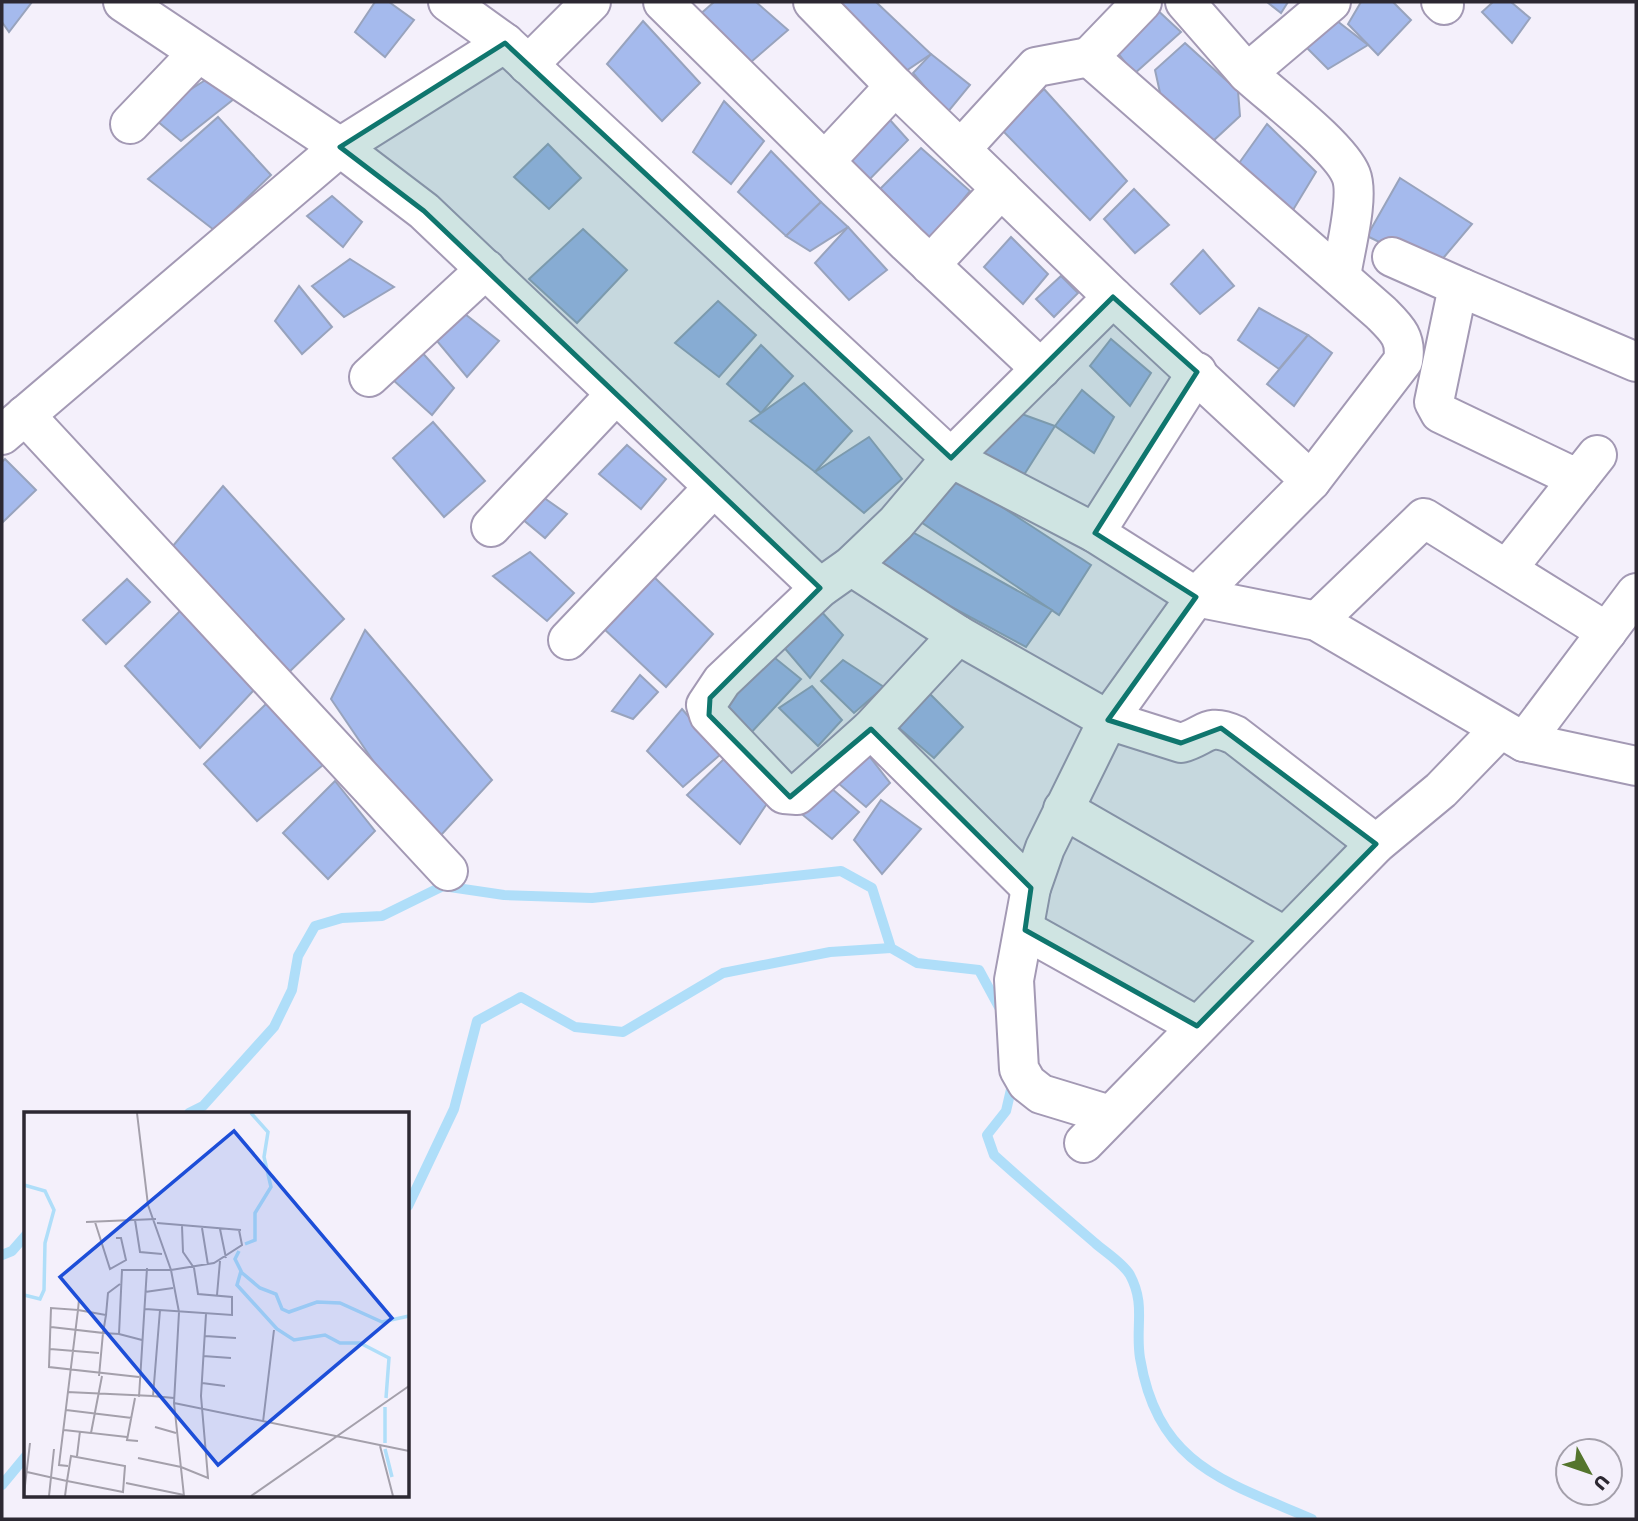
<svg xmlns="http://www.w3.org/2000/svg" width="1638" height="1521" viewBox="0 0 1638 1521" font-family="'Work Sans',sans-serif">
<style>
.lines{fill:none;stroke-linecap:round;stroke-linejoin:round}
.stream{stroke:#afdef9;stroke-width:10}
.building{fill:#a5baed;stroke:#98a3bd;stroke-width:2}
.street-casing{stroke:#a399b4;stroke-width:42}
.street{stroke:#fff;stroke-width:38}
.marked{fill:#0f766e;fill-opacity:0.2;stroke:#0f766e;stroke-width:5;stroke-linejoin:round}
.inset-river{fill:none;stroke:#afdef9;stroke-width:3.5}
.inset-road{fill:none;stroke:#a4a0ab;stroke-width:2}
.view{fill:#1d4ed8;fill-opacity:0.15;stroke:#1d4ed8;stroke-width:3.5}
.inset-edge{fill:none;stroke:#2c2832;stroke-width:3.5}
</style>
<rect width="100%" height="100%" fill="#f4f0fb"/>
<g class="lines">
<g class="stream">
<path d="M1013,1081L1006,1111L987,1135L994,1155C1027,1185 1061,1214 1095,1243C1105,1252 1123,1263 1130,1275C1146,1305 1135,1326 1140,1358C1158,1465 1224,1481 1312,1519"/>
<polyline points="189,1113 203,1106 274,1027 292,990 298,956 315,926 342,918 382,916 443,886 504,895 592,898 841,871 872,888 891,948 917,963 979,970 999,1007"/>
<polyline points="408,1206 454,1109 477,1021 521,997 575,1027 623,1032 723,973 830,952 891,948"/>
<polyline points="2,1255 12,1251 26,1235"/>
<polyline points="2,1485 26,1456"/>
</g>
</g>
<g class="building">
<polygon points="2,2 32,2 9,32 2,22"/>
<polygon points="375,2 389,2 414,20 385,57 355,32"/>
<polygon points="714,2 756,2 788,30 744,68 698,16"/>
<polygon points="832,2 876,2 931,54 903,73"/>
<polygon points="1267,2 1288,2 1281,13"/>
<polygon points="1361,2 1393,2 1411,20 1378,55 1348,24"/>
<polygon points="1493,2 1511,2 1530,18 1512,43 1482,12"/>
<polygon points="1153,6 1181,32 1134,74 1112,45"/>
<polygon points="1332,17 1368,45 1328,69 1303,44"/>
<polygon points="643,21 700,83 662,121 607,64"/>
<polygon points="1185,43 1238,91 1240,116 1200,153 1166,120 1155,70"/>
<polygon points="931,54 970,85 947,113 913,73"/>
<polygon points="215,74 239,95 181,141 150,115"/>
<polygon points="1044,89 1127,181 1090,220 1002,130"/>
<polygon points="724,101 764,141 731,184 693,152"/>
<polygon points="881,110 908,140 866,183 840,162"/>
<polygon points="218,117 271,175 214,230 148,179"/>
<polygon points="1267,124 1316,172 1290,215 1237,166"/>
<polygon points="548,144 581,178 549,209 514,177"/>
<polygon points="921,148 970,191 929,242 876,193"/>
<polygon points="771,151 821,202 786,236 738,192"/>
<polygon points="1400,178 1472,224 1434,269 1367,236"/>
<polygon points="1134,189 1169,225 1135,253 1104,219"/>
<polygon points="332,196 362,222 343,247 307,216"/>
<polygon points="821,202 848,227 810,251 786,236"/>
<polygon points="848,227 887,270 849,300 815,263"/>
<polygon points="583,229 627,270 577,323 529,279"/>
<polygon points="1011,237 1048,274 1023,304 984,267"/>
<polygon points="1203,250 1234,286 1200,314 1171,284"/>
<polygon points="350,259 394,287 344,317 312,286"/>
<polygon points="1061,276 1078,293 1054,317 1036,299"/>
<polygon points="299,286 332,327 302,354 275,321"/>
<polygon points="718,301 756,335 719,377 675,343"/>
<polygon points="1259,308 1308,335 1279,369 1238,340"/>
<polygon points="465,314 499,341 467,377 432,335"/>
<polygon points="1308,335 1332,353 1294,406 1267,384"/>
<polygon points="1111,339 1151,373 1130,406 1090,366"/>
<polygon points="761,345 793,376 761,413 727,384"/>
<polygon points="419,349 454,388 432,415 382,370"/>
<polygon points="804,383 852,431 815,472 750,421"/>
<polygon points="1082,390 1114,417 1094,453 1055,426"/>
<polygon points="1019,413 1055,426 1022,478 975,453"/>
<polygon points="433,422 485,481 444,517 393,458"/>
<polygon points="869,437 902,479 864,513 815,472"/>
<polygon points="627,445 666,479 641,509 599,474"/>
<polygon points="5,459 36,490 2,523 2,462"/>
<polygon points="956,477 1091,565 1059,615 915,518"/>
<polygon points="223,486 344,619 285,676 172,547"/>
<polygon points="540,495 567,514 545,538 521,518"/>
<polygon points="898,524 1052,610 1026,647 877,567"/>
<polygon points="530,552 574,593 547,621 493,576"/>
<polygon points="654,577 713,634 666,687 603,628"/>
<polygon points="127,579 150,602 106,644 83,620"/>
<polygon points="182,609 254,690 200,748 125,666"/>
<polygon points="819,609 843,635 810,678 782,645"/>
<polygon points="365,630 492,780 431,846 331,699"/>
<polygon points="770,654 801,679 748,736 715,704"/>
<polygon points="843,660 884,687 854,713 821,681"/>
<polygon points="640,675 658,692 633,719 612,711"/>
<polygon points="812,686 842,720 818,746 779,708"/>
<polygon points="928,692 963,727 934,758 892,722"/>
<polygon points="267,703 323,765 257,821 204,764"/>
<polygon points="682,709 721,754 683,787 647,751"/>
<polygon points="863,748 890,783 866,807 831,777"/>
<polygon points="728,755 770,799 740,844 687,795"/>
<polygon points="335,781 375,831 328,879 283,833"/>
<polygon points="824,782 859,812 832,839 798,811"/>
<polygon points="881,800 921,829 882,874 854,840"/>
</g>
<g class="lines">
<g class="street-casing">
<g id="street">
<polyline points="123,2 340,147 424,211 820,588"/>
<polyline points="448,2 505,43 951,458 1095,533 1196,597 1317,621 1524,742 1636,766"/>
<polyline points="663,2 907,243 1041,369"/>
<polyline points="813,2 895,86 1113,297 1311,481"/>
<polyline points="1185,2 1247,73 1331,2"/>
<polyline points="1441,2 1444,5"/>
<polyline points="528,65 591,2"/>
<path d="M1247,73C1272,96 1340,147 1351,175C1360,197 1344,253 1341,277"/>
<polyline points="130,124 198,53"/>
<polyline points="961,149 1036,67 1089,57"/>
<polyline points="825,161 895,86"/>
<polyline points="1392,257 1462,288"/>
<polyline points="930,265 1001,189"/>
<path d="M1113,297L951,458L896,523L851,566L820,588L722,681L706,705L709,715L784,794L797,795L871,729L958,635L1108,720L1181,743C1206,736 1207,722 1235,735L1376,844"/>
<polyline points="369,377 486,269"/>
<polyline points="25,415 448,871"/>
<polyline points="2,435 340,147 505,43"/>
<polyline points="1597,455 1578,479 1440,413 1434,402 1455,301 1462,288 1636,362"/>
<polyline points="491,527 616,394"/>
<polyline points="1095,533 1197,372"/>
<polyline points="851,566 958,635"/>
<polyline points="1507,569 1578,479"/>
<polyline points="1317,621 1424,518 1607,632"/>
<polyline points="568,640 713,488"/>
<polyline points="871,729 1031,888"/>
<polyline points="1524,742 1636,593"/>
<polyline points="1063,809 1284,936"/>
<polyline points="1025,930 1197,1026"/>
<path d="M1110,1115L1041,1094L1027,1083L1019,1069L1014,980L1031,888L1045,848L1108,720L1196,597L1311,481L1403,361C1407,338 1397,329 1381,313L1089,57L1142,2"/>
<polyline points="1084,1143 1376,844 1441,790 1500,729"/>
</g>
</g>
<use href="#street" class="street"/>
</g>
<path class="marked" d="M505,43L951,458L1113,297L1197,372L1095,533L1196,597L1108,720L1181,743L1221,728L1376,844L1197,1026L1025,930L1031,888L871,729L790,797L709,715L710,698L820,588L424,211L340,147Z"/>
<g transform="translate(24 1112)">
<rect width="385" height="385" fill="#f4f0fb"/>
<path class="inset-river" d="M0,73L21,79L30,98L21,131L20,178L16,187L0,183M221,132L231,128V101L247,75L240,45L244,20L227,1M215,139L211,147L217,159L213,173L253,217L270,228L301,223L316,231H336L365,246L362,286M217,160L236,176L252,182L258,197L265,200L293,190L316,191L358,210L385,204M361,331V295M361,337L368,365"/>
<path class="inset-road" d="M113,1L124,93L147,158L155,200L150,291L160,384M111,108L116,140L138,142M62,110L132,107M71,110L86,157L102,148L97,126H92M133,111L217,118M178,116L184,153M196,117L202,146M121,180L149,176M193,183L196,149M55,187L54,198L27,196L25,255L115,265M121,197L208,203V185L174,182L170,156L159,140L158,114M136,198L129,284L150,286M82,203L84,181L96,172M27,215L79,221L75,264M95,222L118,228M181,224L212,226M26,237L75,241M179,244L207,246M78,264L67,321L103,325M178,271L201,274M43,280L129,284M115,285L123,156M111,286L103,328L114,329M150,291L385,339M42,298L108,306M239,310L250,218M131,315L152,321M40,318L67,321M356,334L369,384M47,344L101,354L99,380L43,369ZM53,344L56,319M114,346L157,355L184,366L177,284L182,202M44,354L35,353L54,198L82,203L79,221L95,222L98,158H147L190,151L218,133L215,118M3,360L43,369L41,384M102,371L160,383M0,382L6,331M25,384L30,337M227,384L385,274"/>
<path class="view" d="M210,19L368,206L194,353L36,165Z"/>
<rect width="385" height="385" class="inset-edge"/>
</g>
<rect width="1638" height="1521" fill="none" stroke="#2c2832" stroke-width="7"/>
<g transform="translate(1589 1472) rotate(130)"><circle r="33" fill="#f4f0fb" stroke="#a4a0ab" stroke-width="2"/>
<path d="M0-5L12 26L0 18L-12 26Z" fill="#54752d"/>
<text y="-10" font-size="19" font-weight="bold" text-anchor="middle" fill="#2c2832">U</text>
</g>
</svg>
